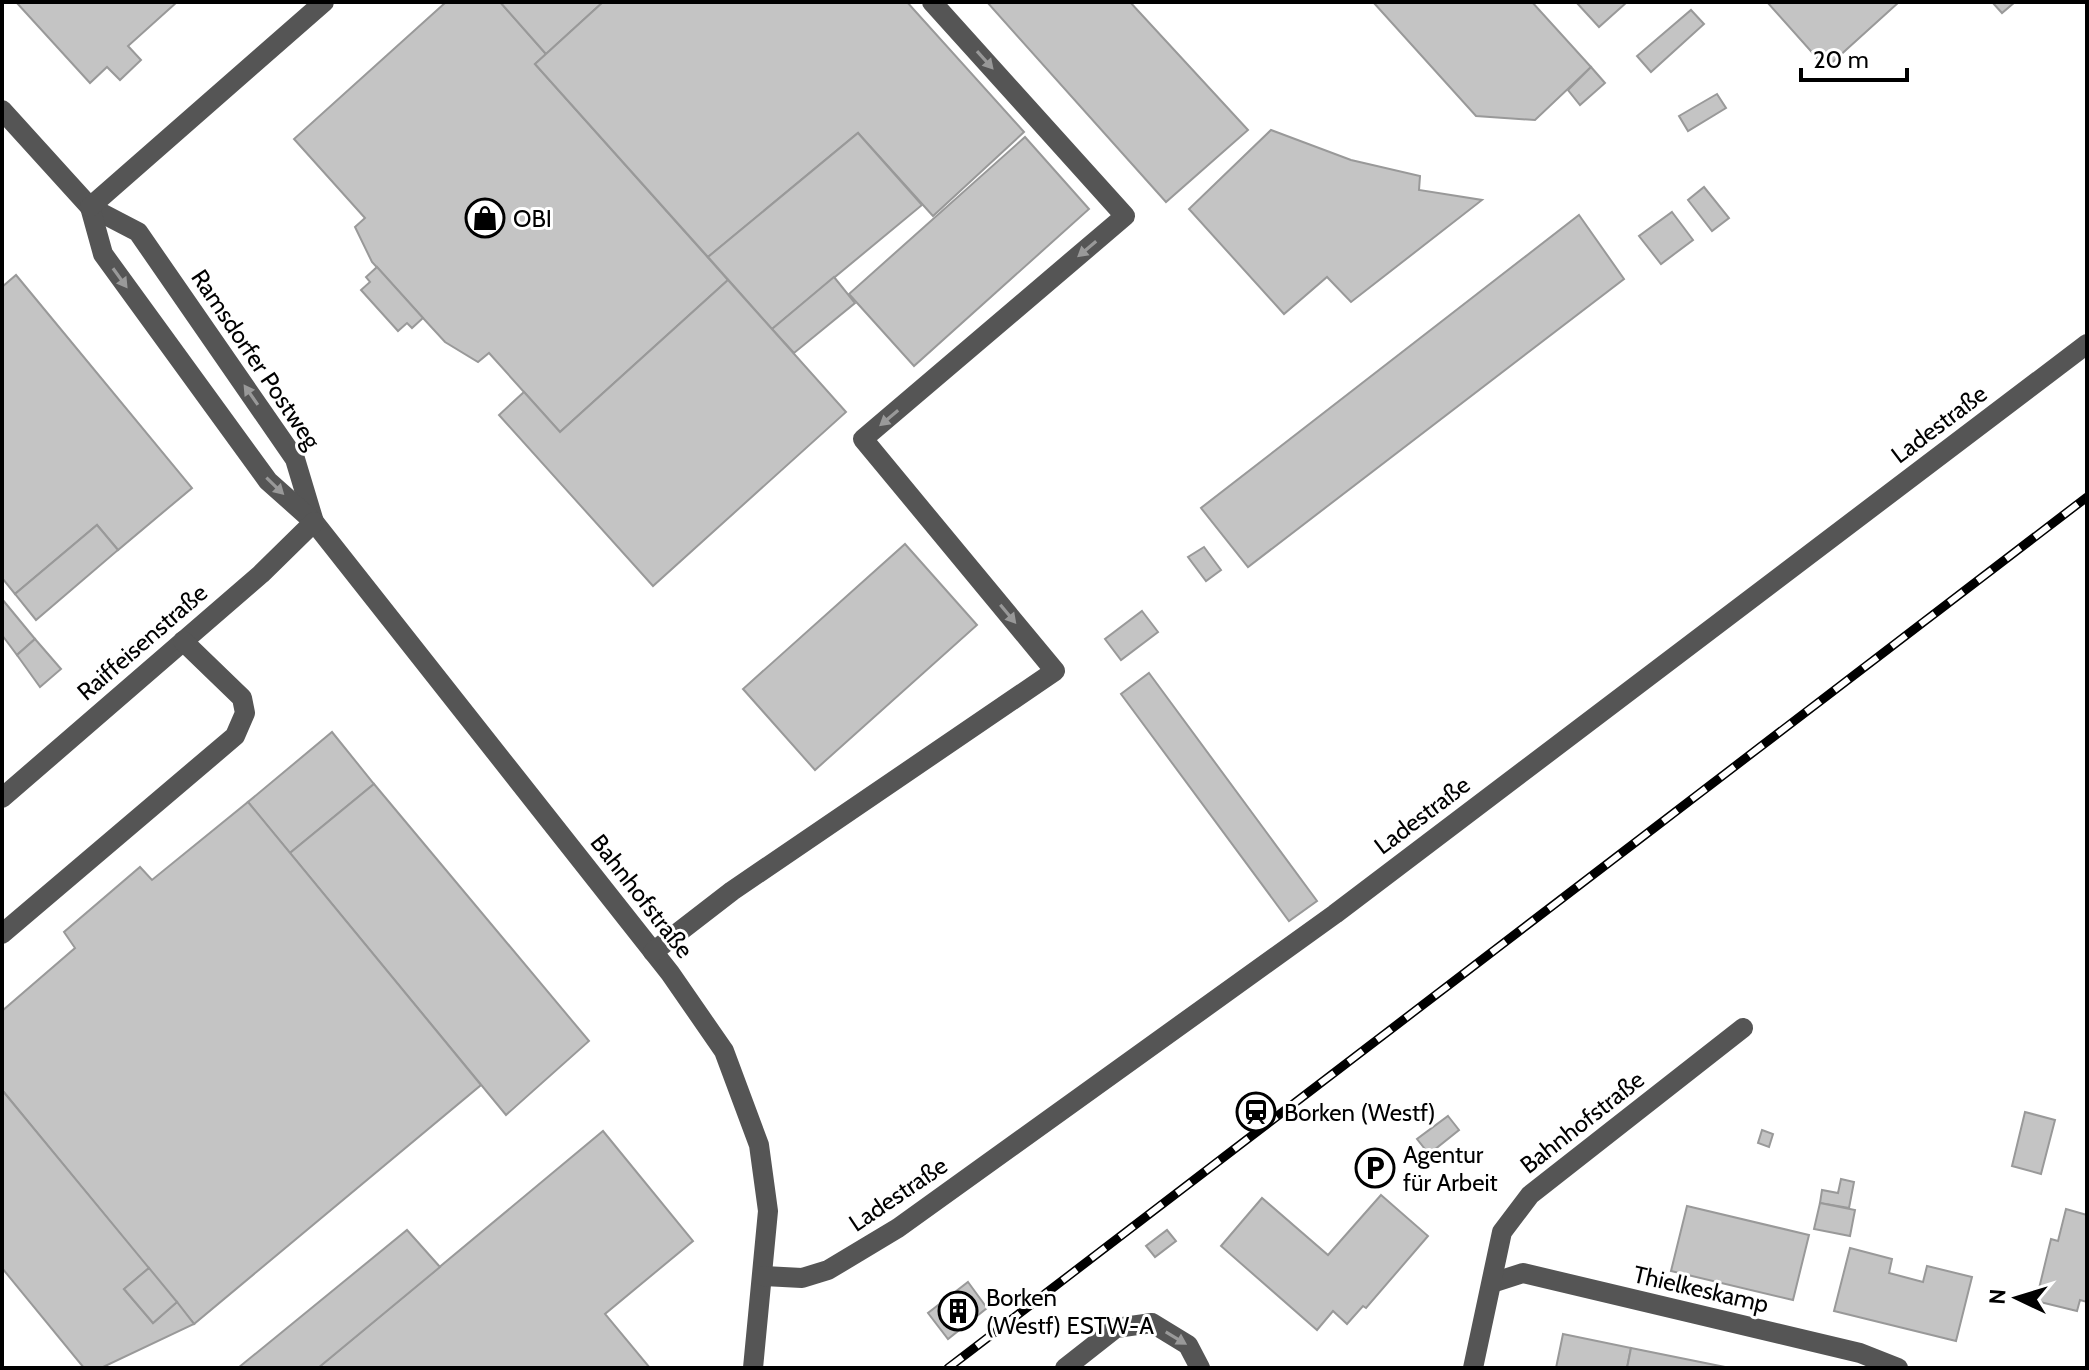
<svg xmlns="http://www.w3.org/2000/svg" width="2089" height="1370" viewBox="0 0 2089 1370" font-family="Cabin,sans-serif">
<style>
.building{fill:#c4c4c4;stroke:#999;stroke-width:2}
.lines{fill:none;stroke-linecap:round;stroke-linejoin:round}
.minor{stroke:#555;stroke-width:20}
.rail-casing{stroke:#000;stroke-width:9}
.rail{stroke:#fff;stroke-width:6;stroke-dasharray:18;stroke-linecap:butt}
.oneway{fill:#999}
.labels{text-anchor:middle;dominant-baseline:central;stroke-width:6;stroke-linejoin:round;paint-order:stroke}
.poi-label{font-size:24px;fill:#000;stroke:#fff;text-anchor:start}
.street-label{font-size:24px;fill:#000;stroke:#fff}
</style>
<rect width="100%" height="100%" fill="#fff"/>
<g class="building">
<polygon points="16,2 177,2 128,46 141,60 120,80 107,67 90,83"/>
<polygon points="446,2 500,2 546,54 535,64 728,280 560,432 489,353 478,362 445,342 423,318 372,262 355,227 365,218 294,139"/>
<polygon points="500,2 603,2 546,54"/>
<polygon points="603,2 907,2 1024,132 933,216 858,133 708,257 535,64"/>
<polygon points="987,2 1130,2 1248,130 1166,202"/>
<polygon points="1373,2 1532,2 1591,67 1535,120 1476,116"/>
<polygon points="1576,2 1627,2 1599,27"/>
<polygon points="1767,2 1899,2 1826,68"/>
<polygon points="1992,2 2015,2 2002,13"/>
<polygon points="1691,10 1704,24 1651,72 1637,56"/>
<polygon points="1591,67 1605,83 1580,105 1568,90"/>
<polygon points="1717,94 1726,108 1688,131 1679,116"/>
<polygon points="1271,130 1351,160 1420,176 1419,190 1482,200 1351,302 1327,277 1284,314 1189,209"/>
<polygon points="858,133 922,205 772,329 708,257"/>
<polygon points="1025,137 1089,209 914,366 849,294"/>
<polygon points="1704,187 1729,218 1712,231 1688,200"/>
<polygon points="1672,212 1693,240 1661,264 1639,236"/>
<polygon points="1579,215 1624,279 1248,567 1201,508"/>
<polygon points="377,267 423,318 412,328 407,323 398,331 361,290 370,282 366,277"/>
<polygon points="16,275 192,488 118,550 97,525 15,594 2,578 2,287"/>
<polygon points="834,277 855,303 794,353 772,329"/>
<polygon points="728,280 846,412 653,586 499,415 524,392 560,432"/>
<polygon points="97,525 118,550 36,620 15,594"/>
<polygon points="905,544 977,625 815,770 743,689"/>
<polygon points="1204,547 1221,570 1206,581 1188,557"/>
<polygon points="2,599 35,639 17,655 2,635"/>
<polygon points="1142,611 1158,632 1121,660 1105,639"/>
<polygon points="35,639 61,669 40,687 17,655"/>
<polygon points="1149,673 1317,901 1289,921 1121,694"/>
<polygon points="332,732 374,784 290,853 248,802"/>
<polygon points="374,784 589,1041 506,1115 290,853"/>
<polygon points="248,802 481,1085 194,1324 2,1090 2,1011 75,948 64,932 140,867 152,880"/>
<polygon points="2,1090 149,1268 124,1289 153,1323 177,1302 194,1324 101,1368 84,1368 2,1268"/>
<polygon points="2025,1112 2055,1120 2041,1174 2012,1166"/>
<polygon points="1448,1116 1459,1130 1429,1154 1417,1139"/>
<polygon points="1762,1130 1773,1134 1769,1147 1758,1143"/>
<polygon points="603,1131 693,1241 605,1314 650,1368 318,1368"/>
<polygon points="1841,1179 1854,1182 1849,1208 1820,1203 1822,1190 1838,1193"/>
<polygon points="1381,1195 1428,1236 1366,1308 1363,1306 1347,1324 1333,1311 1317,1330 1221,1246 1262,1198 1328,1255"/>
<polygon points="1820,1203 1855,1210 1850,1236 1814,1229"/>
<polygon points="1687,1206 1809,1235 1793,1300 1671,1271"/>
<polygon points="2066,1209 2087,1215 2087,1302 2080,1300 2077,1311 2036,1301 2051,1239 2058,1241"/>
<polygon points="407,1230 440,1267 318,1368 238,1368"/>
<polygon points="1167,1230 1176,1241 1155,1257 1146,1246"/>
<polygon points="1850,1248 1892,1259 1889,1273 1923,1282 1927,1266 1972,1277 1956,1341 1834,1311"/>
<polygon points="149,1268 177,1302 153,1323 124,1289"/>
<polygon points="968,1282 987,1308 948,1339 928,1313"/>
<polygon points="1563,1334 1631,1348 1627,1368 1556,1368"/>
<polygon points="1631,1348 1730,1368 1627,1368"/>
</g>
<g class="lines">
<g class="minor">
<polyline points="2,110 90,207 138,232 295,459 314,522"/>
<polyline points="90,207 103,254 268,481 314,522 670,973 724,1051 759,1145 768,1211 753,1368"/>
<polyline points="90,207 324,2"/>
<polyline points="2,798 261,574 314,522"/>
<polyline points="2,934 235,736 245,713 242,698 183,641"/>
<polyline points="653,952 732,891 1055,671 863,439 1125,216 932,2"/>
<polyline points="764,1276 802,1278 828,1270 898,1228 1335,914 2087,344"/>
<polyline points="1492,1283 1523,1273 1860,1353 1898,1368"/>
<polyline points="1065,1368 1116,1328 1152,1323 1188,1345 1200,1368"/>
<polyline points="1473,1368 1502,1232 1530,1195 1743,1028"/>
</g>
<g class="rail-casing">
<polyline id="rail" points="948,1368 2087,497"/>
</g>
<use href="#rail" class="rail"/>
</g>
<defs><path id="oneway-solid" d="M-6-.8H1V-3.2L6.5 0L1 3.2V.8H-6Z" transform="scale(2)"/></defs>
<g class="oneway">
<use href="#oneway-solid" transform="translate(985 60) rotate(48)"/>
<use href="#oneway-solid" transform="translate(1087 249) rotate(140)"/>
<use href="#oneway-solid" transform="translate(120 278) rotate(54)"/>
<use href="#oneway-solid" transform="translate(251 395) rotate(-125)"/>
<use href="#oneway-solid" transform="translate(889 418) rotate(140)"/>
<use href="#oneway-solid" transform="translate(275 486) rotate(44)"/>
<use href="#oneway-solid" transform="translate(1008 614) rotate(50)"/>
<use href="#oneway-solid" transform="translate(1176 1338) rotate(31)"/>
</g>
<defs>
<g id="shop-ring" transform="scale(2)"><circle r="9.5" fill="#fff" stroke="#000" stroke-width="1.5"/><path d="M-5-2.5h2.3a2.7 3.5 0 0 1 5.4 0H5L5.5 6h-11ZM-1.5-2.5h3a1.5 2.3 0 0 0-3 0Z" fill="#000"/></g>
<g id="station-ring" transform="scale(2)"><circle r="9.5" fill="#fff" stroke="#000" stroke-width="1.5"/><path d="M-3-6H3Q5-6 5-4V2Q5 4 3 4L4.5 6H3L1.5 4h-3L-3 6H-4.5L-3 4Q-5 4-5 2V-4Q-5-6-3-6ZM-3.5-4v3h7v-3ZM-3.5 1v1.5H-2V1ZM2 1v1.5H3.5V1Z" fill="#000"/></g>
<g id="parking-ring" transform="scale(2)"><circle r="9.5" fill="#fff" stroke="#000" stroke-width="1.5"/><path d="M-3.5-5.5H1a3.5 3.5 0 0 1 0 7H-1V5.5H-3.5ZM-1-3.4V-.6H.8a1.4 1.4 0 0 0 0-2.8Z" fill="#000"/></g>
<g id="building-ring" transform="scale(2)"><circle r="9.5" fill="#fff" stroke="#000" stroke-width="1.5"/><path d="M-4-6H4V6H1V3H-1V6H-4ZM-2.5-4.3h1.7v1.8h-1.7ZM.8-4.3h1.7v1.8H.8ZM-2.5-1h1.7V.8h-1.7ZM.8-1h1.7V.8H.8Z" fill="#000"/></g>
</defs>
<g fill-rule="evenodd">
<use href="#shop-ring" x="485" y="218"/>
<use href="#station-ring" x="1256" y="1112"/>
<use href="#parking-ring" x="1375" y="1168"/>
<use href="#building-ring" x="958" y="1311"/>
</g>
<g class="labels">
<g class="poi-label">
<text x="513" y="218">OBI</text>
<text x="1284" y="1112">Borken (Westf)</text>
<text x="1403" y="1154">Agentur<tspan x="1403" dy="28">für Arbeit</tspan></text>
<text x="986" y="1297">Borken<tspan x="986" dy="28">(Westf) ESTW-A</tspan></text>
</g>
<g class="street-label">
<text transform="translate(256 359) rotate(56)">Ramsdorfer Postweg</text>
<text transform="translate(1939 424) rotate(-37)">Ladestraße</text>
<text transform="translate(142 642) rotate(-41)">Raiffeisenstraße</text>
<text transform="translate(1422 815) rotate(-37)">Ladestraße</text>
<text transform="translate(642 896) rotate(52)">Bahnhofstraße</text>
<text transform="translate(1582 1122) rotate(-38)">Bahnhofstraße</text>
<text transform="translate(898 1194) rotate(-34)">Ladestraße</text>
<text transform="translate(1701 1289) rotate(13)">Thielkeskamp</text>
</g>
</g>
<rect width="2089" height="1370" fill="none" stroke="#000000" stroke-width="8"/>
<g transform="translate(2017 1298) rotate(274)" stroke="#ffffff" stroke-width="6" paint-order="stroke">
<path d="M0-6L14 30L0 20L-14 30Z" fill="#000000"/>
<text y="-12" font-size="22" font-weight="bold" text-anchor="middle" fill="#000000">N</text>
</g>
<path d="M1801 68v12h106v-12" fill="none" stroke="#000000" stroke-width="4"/>
<text x="1813" y="68" font-size="24" fill="#000000" stroke="#ffffff" stroke-width="6" paint-order="stroke">20 m</text>
</svg>
